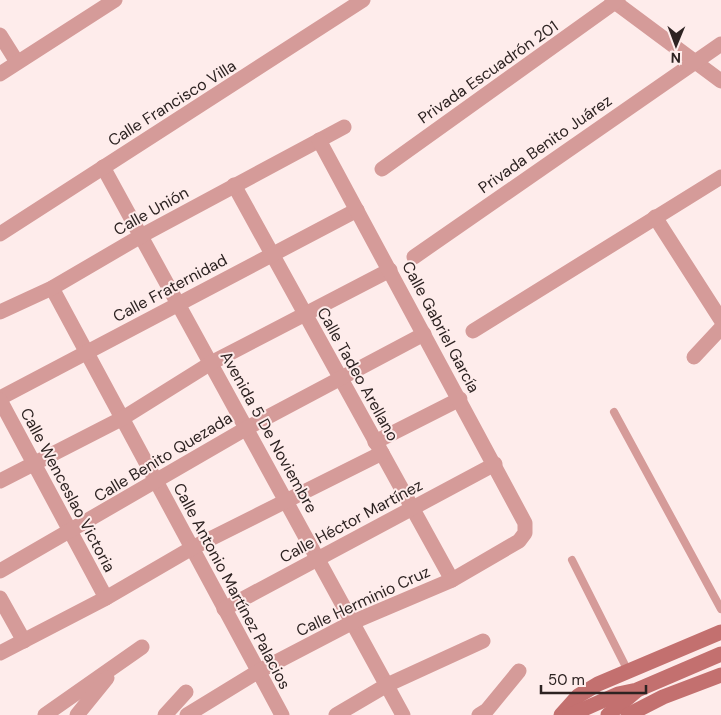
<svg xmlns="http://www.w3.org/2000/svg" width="721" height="715" viewBox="0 0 721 715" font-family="'DM Sans',sans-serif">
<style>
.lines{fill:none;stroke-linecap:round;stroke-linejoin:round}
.lane{stroke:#d59b99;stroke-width:8}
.street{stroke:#d59b99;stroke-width:15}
.secondary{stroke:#c3706f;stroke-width:15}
.labels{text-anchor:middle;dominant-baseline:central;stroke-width:4;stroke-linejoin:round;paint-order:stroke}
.street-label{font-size:16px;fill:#2d2322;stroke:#feeceb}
</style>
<rect width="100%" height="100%" fill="#feeceb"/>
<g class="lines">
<g class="lane">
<polyline points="614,412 721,609"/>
<polyline points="572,560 628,671"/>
</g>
<g class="street">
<polyline points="612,0 721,81"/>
<polyline points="0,35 17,62"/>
<polyline points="0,74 115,0"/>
<polyline points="103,167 403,715"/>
<polyline points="382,169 618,0"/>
<polyline points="234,185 452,580"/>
<polyline points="655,217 721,320"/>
<polyline points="0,234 363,0"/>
<polyline points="414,257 721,44"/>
<polyline points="52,288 282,715"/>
<polyline points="0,312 52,288 141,236 344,127"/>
<polyline points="473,331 721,177"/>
<polyline points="694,357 721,328"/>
<polyline points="0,398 357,210"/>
<polyline points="0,400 106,598"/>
<polyline points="375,442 460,399"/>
<polyline points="0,481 123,418 211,363 390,270"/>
<polyline points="0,571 247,428 424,334"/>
<polyline points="0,598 24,641"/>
<polyline points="224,609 495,464"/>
<polyline points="0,653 106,598 192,548 382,453"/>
<polyline points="45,715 142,647"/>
<polyline points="77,715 107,678"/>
<polyline points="165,715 186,692"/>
<polyline points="187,715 259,671 353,622 452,580 519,541 525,533 525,523 319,140"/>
<polyline points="336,715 387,685 483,641"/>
<polyline points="479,715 487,710 519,671"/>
</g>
<g class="secondary">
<polyline points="561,715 578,696 598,684 721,632"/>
<polyline points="570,715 618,694 637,690 721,654"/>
<polyline points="608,715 636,691"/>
<polyline points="628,715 663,697 721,675"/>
</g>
</g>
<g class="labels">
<g class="street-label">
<text transform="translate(488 72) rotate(-35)">Privada Escuadrón 201</text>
<text transform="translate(172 103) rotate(-32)">Calle Francisco Villa</text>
<text transform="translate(545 144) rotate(-35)">Privada Benito Juárez</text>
<text transform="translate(151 211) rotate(-29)">Calle Unión</text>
<text transform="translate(170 288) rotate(-28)">Calle Fraternidad</text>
<text transform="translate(441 327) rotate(62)">Calle Gabriel García</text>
<text transform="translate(358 374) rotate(61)">Calle Tadeo Arellano</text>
<text transform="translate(269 432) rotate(61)">Avenida 5 De Noviembre</text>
<text transform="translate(163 457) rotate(-31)">Calle Benito Quezada</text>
<text transform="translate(68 490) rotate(62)">Calle Wenceslao Victoria</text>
<text transform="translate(351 521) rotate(-28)">Calle Héctor Martínez</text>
<text transform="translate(232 586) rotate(62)">Calle Antonio Martínez Palacios</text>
<text transform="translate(363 601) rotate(-25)">Calle Herminio Cruz</text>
</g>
</g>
<g transform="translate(676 45) rotate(181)" stroke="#feeceb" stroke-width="4" paint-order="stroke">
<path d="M0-4L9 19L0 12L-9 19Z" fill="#2d2322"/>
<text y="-8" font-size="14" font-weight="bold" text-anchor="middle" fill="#2d2322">N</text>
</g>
<path d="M541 685v8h105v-8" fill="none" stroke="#2d2322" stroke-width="2.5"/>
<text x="548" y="685" font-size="15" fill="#2d2322" stroke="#feeceb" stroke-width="4" paint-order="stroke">50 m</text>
</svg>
